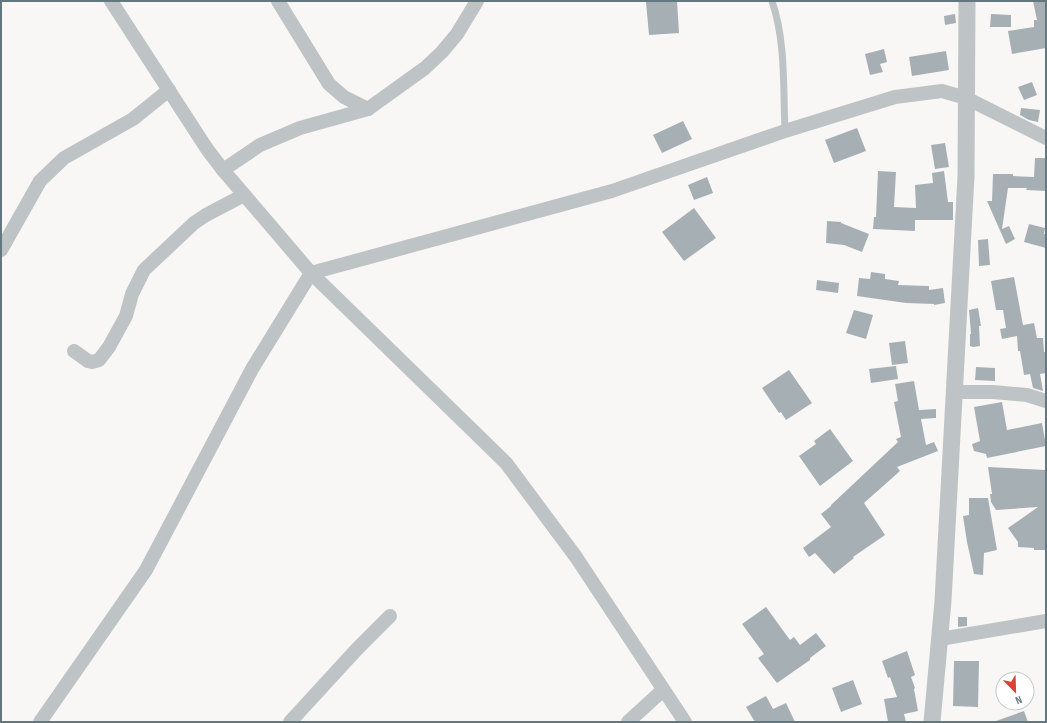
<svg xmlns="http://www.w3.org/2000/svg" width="1047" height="723" viewBox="0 0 1047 723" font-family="'Sofia Sans Condensed',sans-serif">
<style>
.building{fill:#a6b0b4}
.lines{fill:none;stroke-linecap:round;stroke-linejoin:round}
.service{stroke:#bec4c6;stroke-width:7}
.minor{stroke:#bec4c6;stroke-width:14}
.tertiary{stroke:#bec4c6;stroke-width:17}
</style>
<rect width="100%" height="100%" fill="#f8f7f5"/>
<g class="building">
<polygon points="658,1 677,1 679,33 649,35 646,2"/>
<polygon points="1033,1 1046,1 1046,48 1012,54 1008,31 1034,27 1034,20 1037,20"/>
<polygon points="955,14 956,23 945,25 944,16"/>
<polygon points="991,14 1011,15 1011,27 990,27"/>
<polygon points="884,49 887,62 880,64 883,72 870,75 865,54"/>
<polygon points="946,51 949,70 912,76 909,57"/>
<polygon points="1032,82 1037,95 1024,100 1018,87"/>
<polygon points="1021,108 1040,110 1038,122 1029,120 1020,115"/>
<polygon points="683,121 692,139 662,153 653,135"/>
<polygon points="857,128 866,151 834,163 825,140"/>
<polygon points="945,143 949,167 935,169 931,145"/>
<polygon points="1035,158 1046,158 1046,191 1026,190 1027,188 1008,188 1002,229 1009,226 1015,239 1006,244 987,201 992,201 993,174 1013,174 1013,176 1034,177"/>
<polygon points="878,171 896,172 894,207 916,208 915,185 933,183 932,173 944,171 948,202 953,202 953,220 915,220 915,231 873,229 874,217 876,217"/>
<polygon points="707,177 713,193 694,200 688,185"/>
<polygon points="694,208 716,238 684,261 662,232"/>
<polygon points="827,221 841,222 841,223 869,234 862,252 844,245 826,243"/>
<polygon points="1029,224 1045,228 1044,234 1046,234 1046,248 1024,242"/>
<polygon points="988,239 990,265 979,266 978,240"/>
<polygon points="871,272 885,274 885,279 899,281 898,285 929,286 929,290 943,288 945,303 934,305 934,304 906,303 857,296 859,278 870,279"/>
<polygon points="1014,277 1023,325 1034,323 1037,338 1043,338 1044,352 1046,352 1046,373 1040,374 1043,391 1033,388 1030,374 1024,375 1020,351 1018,351 1017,336 1002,339 1000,329 1006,328 1003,310 996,310 991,281"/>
<polygon points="817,280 839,283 838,293 816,290"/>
<polygon points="978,308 981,326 979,326 980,346 973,347 970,346 970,334 971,334 969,310"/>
<polygon points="854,310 873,315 866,339 846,333"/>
<polygon points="905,341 908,363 892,365 889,343"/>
<polygon points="896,366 898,379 871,383 869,369"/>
<polygon points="976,367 995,368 995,381 975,380"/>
<polygon points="789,370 812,403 786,420 781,412 779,413 762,388"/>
<polygon points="914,381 919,410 936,409 936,418 921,419 926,445 934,442 938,451 897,467 900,471 864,503 885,535 853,557 854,558 834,574 815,553 809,557 803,548 831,527 821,514 831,506 831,505 898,442 896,439 901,437 894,402 898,401 895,384"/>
<polygon points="1002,402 1007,430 1042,423 1046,446 987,458 986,454 974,451 972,444 980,441 974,407"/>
<polygon points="830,429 853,461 820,486 799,456 816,444 814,441"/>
<polygon points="988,467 1046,470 1046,550 1034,550 1034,548 1018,547 1018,542 1008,528 1038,507 996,510 991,502 990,494 992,494"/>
<polygon points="969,498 988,498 997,550 984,553 983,575 974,574 967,542 963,516 969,515"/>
<polygon points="766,607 790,640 794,637 800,645 816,633 826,646 810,658 810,660 777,683 758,658 764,654 742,624"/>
<polygon points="958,617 967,617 967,626 958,627"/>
<polygon points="907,651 915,675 911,677 915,688 914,689 918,711 904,714 906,722 888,722 884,699 897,697 890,677 888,678 882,661"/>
<polygon points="954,661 979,661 978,707 953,706"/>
<polygon points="853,680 862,704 841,712 832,688"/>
<polygon points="766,696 773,709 786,703 795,722 755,722 746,707"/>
<polygon points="1024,711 1028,722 996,722 996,721"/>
</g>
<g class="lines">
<path class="service" d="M772,1C786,42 783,88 785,131"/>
<g class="minor">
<polyline points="111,1 207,149 223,170 311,273 506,463 576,557 685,722"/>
<polyline points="278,1 329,84 344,97 368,109"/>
<polyline points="223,170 260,145 300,128 368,109 425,68 442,52 457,34 477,1"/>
<polyline points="1,250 40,181 64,158 133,119 169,90"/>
<polyline points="74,351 88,361 92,362 99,360 109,347 126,316 132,294 144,270 194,223 206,215 244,195"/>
<polyline points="954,392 993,392 1027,395 1046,401"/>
<polyline points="940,639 1046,621"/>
<polyline points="40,722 146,570 252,369 311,273 612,191 785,131 895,97 942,91 966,98 1046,138"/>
<polyline points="290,722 357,649 390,616"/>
<polyline points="628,722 663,690"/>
</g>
<polyline class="tertiary" points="932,722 943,601 966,176 967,1"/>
</g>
<rect width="1047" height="723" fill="none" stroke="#64777e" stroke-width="4"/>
<g transform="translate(1015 691) rotate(157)"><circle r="19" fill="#ffffff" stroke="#c1c9cb"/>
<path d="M0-3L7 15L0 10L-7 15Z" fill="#d94234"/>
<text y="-6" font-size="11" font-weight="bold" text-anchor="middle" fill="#64777e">N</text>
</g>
</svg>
